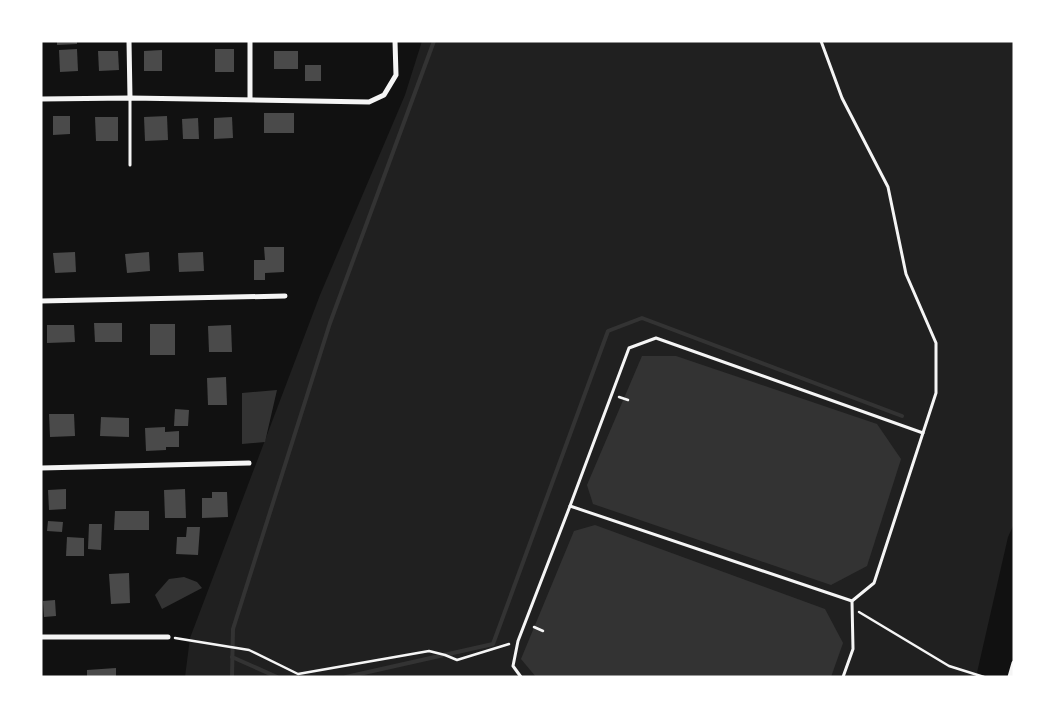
<svg xmlns="http://www.w3.org/2000/svg" width="1055" height="718" viewBox="0 0 1055 718" font-family="'PT Sans Narrow',sans-serif">
<style>
.green{fill:#202020}
.water{fill:#333}
.lines{fill:none;stroke-linecap:round;stroke-linejoin:round}
.stream{stroke:#333;stroke-width:4}
.building{fill:#4a4a4a}
.path{stroke:#f5f5f5;stroke-width:2.5}
.service{stroke:#f5f5f5;stroke-width:3}
.minor{stroke:#f5f5f5;stroke-width:5}
</style>
<rect width="100%" height="100%" fill="#111"/>
<polygon class="green" points="422,41 1014,41 1014,524 1008,537 976,677 185,677 190,638 320,295 405,95"/>
<g class="water">
<polygon points="642,356 676,356 877,424 901,459 867,566 831,585 593,504 587,485"/>
<polygon points="277,390 265,442 242,444 242,393"/>
<polygon points="595,525 825,609 843,643 831,677 536,677 521,659 574,531"/>
<polygon points="184,577 197,582 202,588 162,609 155,595 169,579"/>
</g>
<g class="lines">
<g class="stream">
<polyline points="232,657 277,677"/>
<polyline points="232,677 233,629 330,323 434,41"/>
<polyline points="346,677 493,644 608,331 642,318 902,416"/>
</g>
</g>
<g class="building">
<polygon points="57,41 77,41 77,44 57,45"/>
<polygon points="77,49 78,71 60,72 59,50"/>
<rect x="215" y="49" width="19" height="23"/>
<polygon points="162,50 162,71 144,71 144,51"/>
<polygon points="98,51 118,51 119,70 99,71"/>
<rect x="274" y="51" width="24" height="18"/>
<rect x="305" y="65" width="16" height="16"/>
<rect x="264" y="113" width="30" height="20"/>
<polygon points="53,116 70,116 70,134 53,135"/>
<polygon points="167,116 168,140 145,141 144,117"/>
<polygon points="95,117 118,117 118,141 96,141"/>
<polygon points="232,117 233,138 214,139 214,118"/>
<polygon points="198,118 199,139 183,139 182,119"/>
<polygon points="264,247 284,247 284,272 265,273 265,280 254,280 254,260 265,260"/>
<polygon points="75,252 76,272 55,273 53,253"/>
<polygon points="149,252 150,271 127,273 125,254"/>
<polygon points="203,252 204,271 179,272 178,253"/>
<polygon points="94,323 122,323 122,342 95,342"/>
<rect x="150" y="324" width="25" height="31"/>
<polygon points="47,325 74,325 75,342 47,343"/>
<polygon points="231,325 232,352 209,352 208,326"/>
<polygon points="226,377 227,405 208,405 207,378"/>
<polygon points="175,409 189,410 188,426 174,426"/>
<polygon points="49,414 74,414 75,436 50,437"/>
<polygon points="101,417 129,418 129,437 100,436"/>
<polygon points="165,427 165,432 179,431 179,447 166,447 166,450 146,451 145,428"/>
<polygon points="66,489 66,509 49,510 48,490"/>
<polygon points="185,489 186,518 165,518 164,490"/>
<polygon points="212,492 227,492 228,517 202,518 202,498 212,498"/>
<polygon points="115,511 149,511 149,530 114,530"/>
<polygon points="48,521 63,522 62,532 47,531"/>
<polygon points="89,524 102,524 101,550 88,549"/>
<polygon points="187,527 200,527 198,555 176,554 177,537 186,537"/>
<polygon points="67,537 84,538 84,556 66,556"/>
<polygon points="129,573 130,603 111,604 109,574"/>
<polygon points="55,600 56,616 44,617 43,601"/>
<polygon points="116,668 116,677 87,677 87,670"/>
</g>
<g class="lines">
<g class="path">
<polyline points="619,397 628,400"/>
<polyline points="859,612 949,666 984,677"/>
<polyline points="534,627 543,631"/>
<polyline points="175,638 249,650 298,674 429,651 445,655 457,660 509,644"/>
</g>
<g class="service">
<polyline points="821,41 842,98 888,187 906,274 936,343 936,393 874,583 852,601 853,649 843,677"/>
<polyline points="130,98 130,165"/>
<polyline points="570,506 852,601"/>
<polyline points="521,677 513,666 518,641 570,506 629,348 656,338 923,433"/>
</g>
<g class="minor">
<polyline points="129,41 130,98"/>
<polyline points="250,41 250,99"/>
<polyline points="41,99 130,98 369,102 384,95 396,75 395,41"/>
<polyline points="41,301 285,296"/>
<polyline points="41,468 249,463"/>
<polyline points="41,637 168,637"/>
<polyline points="1010,677 1014,663"/>
</g>
</g>
<rect width="1055" height="718" fill="none" stroke="#ffffff" stroke-width="85"/>
</svg>
